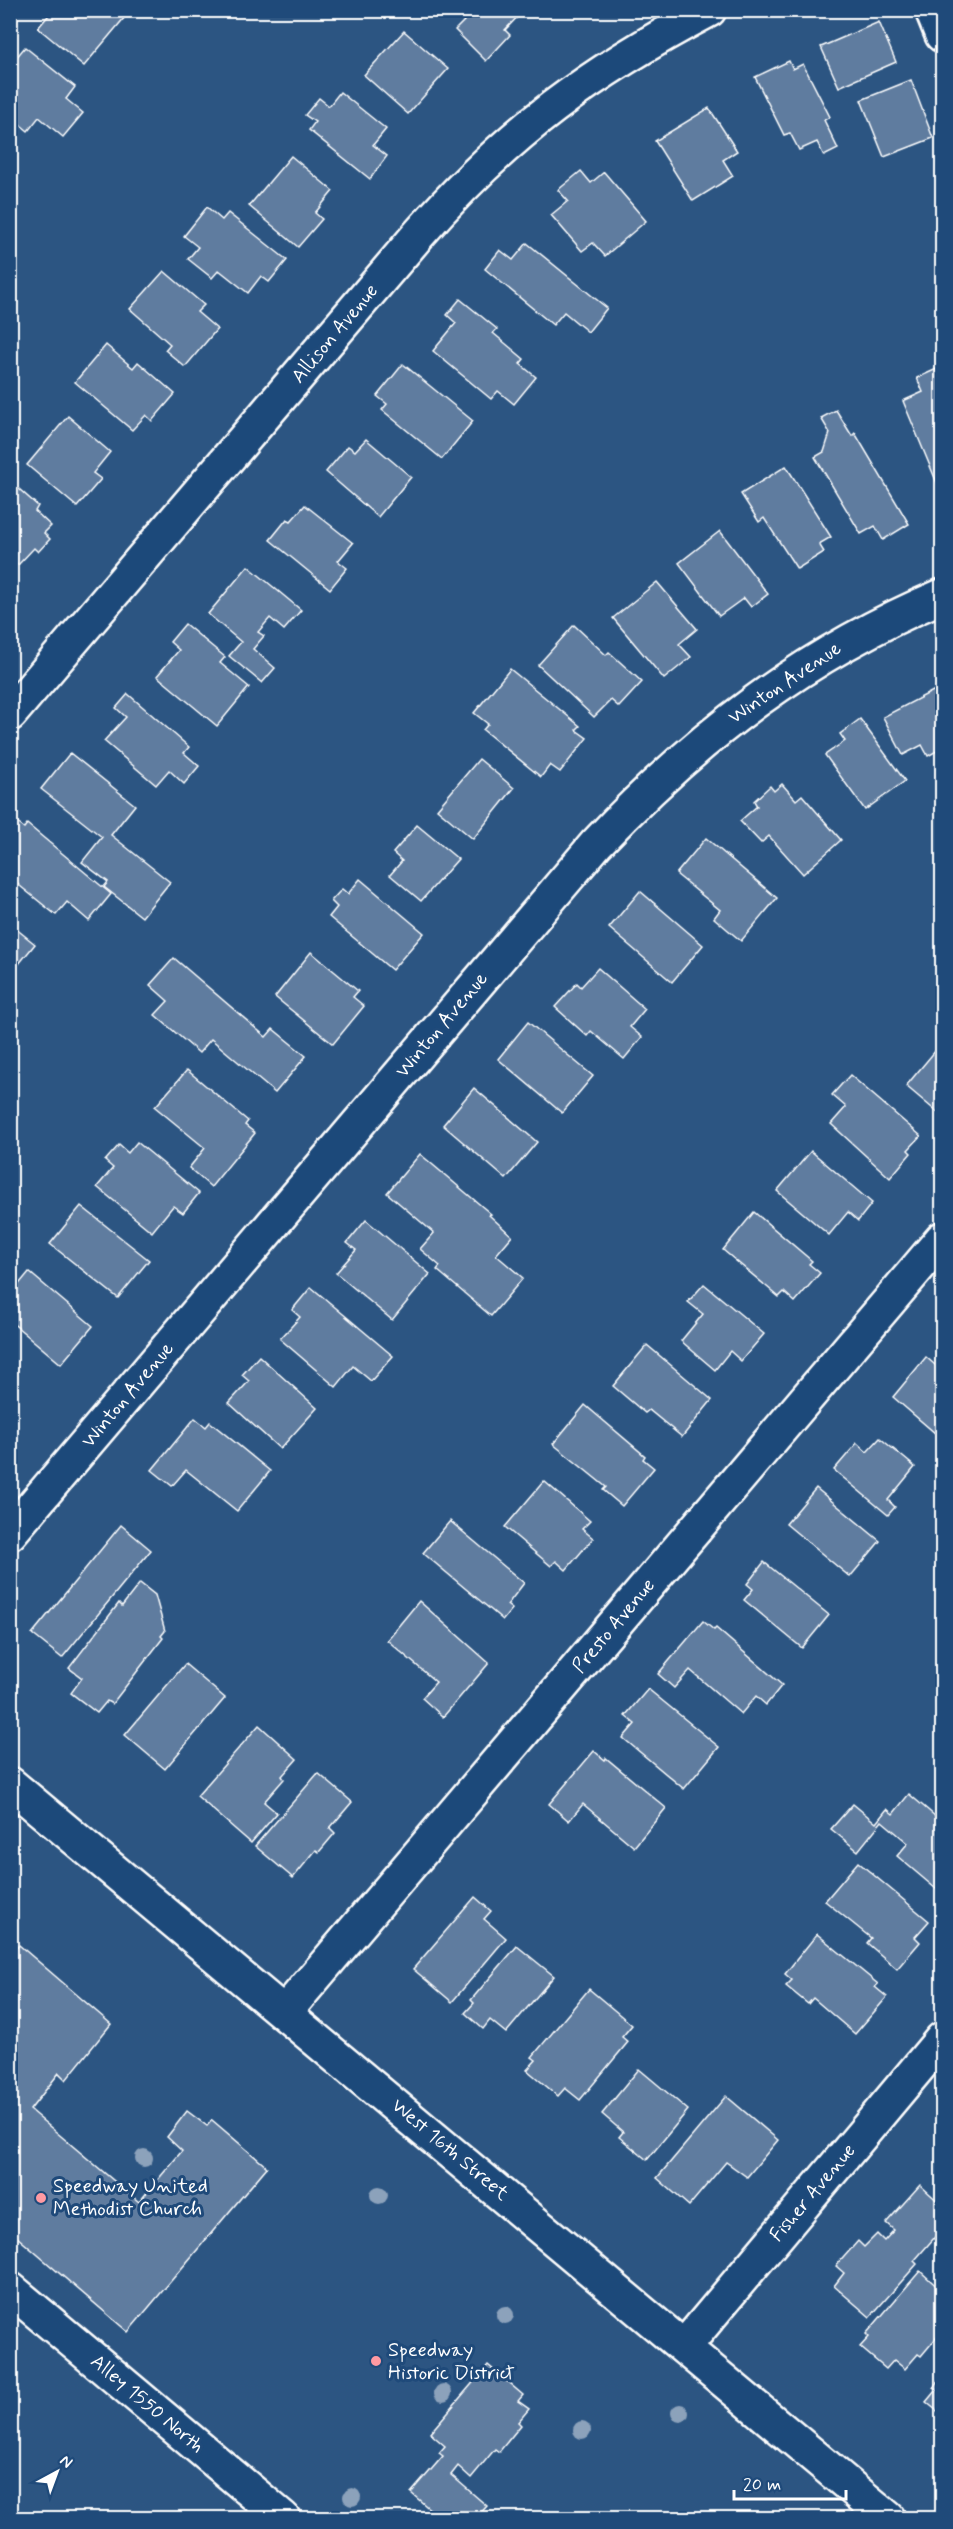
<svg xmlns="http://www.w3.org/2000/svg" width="953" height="2529" viewBox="0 0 953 2529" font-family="Mynerve,sans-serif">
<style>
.building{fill:#5e7c9f;stroke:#fff;stroke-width:1.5}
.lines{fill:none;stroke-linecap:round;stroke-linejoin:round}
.minor-casing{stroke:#fff;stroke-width:38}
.minor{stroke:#1f4a7a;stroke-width:33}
.tree{fill:#8ca2bb}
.poi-dot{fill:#ff9aa2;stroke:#1f4a7a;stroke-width:2}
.labels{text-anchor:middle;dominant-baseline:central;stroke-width:6;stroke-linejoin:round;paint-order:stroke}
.street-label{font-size:20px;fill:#fff;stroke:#1f4a7a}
.poi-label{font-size:20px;fill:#fff;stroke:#1f4a7a;text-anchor:start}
</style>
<rect width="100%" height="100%" fill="#2c5582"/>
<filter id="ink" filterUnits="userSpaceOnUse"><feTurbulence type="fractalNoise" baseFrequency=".0167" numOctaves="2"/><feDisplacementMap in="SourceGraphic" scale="12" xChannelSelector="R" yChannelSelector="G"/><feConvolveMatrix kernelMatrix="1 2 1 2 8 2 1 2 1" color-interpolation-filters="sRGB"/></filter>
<g filter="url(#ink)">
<g class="building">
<polygon points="53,10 117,10 125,17 84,66 38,28"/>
<polygon points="452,10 524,10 505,30 510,35 486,61 455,30 464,21"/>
<polygon points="879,22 896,62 839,87 821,47"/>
<polygon points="404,31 448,69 408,114 364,75"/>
<polygon points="25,47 75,87 66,99 83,113 63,137 39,117 28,131 10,116 10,65"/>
<polygon points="789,61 793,69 803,64 830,117 824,120 838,149 824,156 817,142 799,150 790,133 784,135 755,77"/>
<polygon points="911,80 933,138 884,157 861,100"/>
<polygon points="340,92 386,129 373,145 387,156 370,179 309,130 315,122 305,115 319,98 329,106"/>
<polygon points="709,108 737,151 723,160 733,176 693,201 655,141"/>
<polygon points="291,156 333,191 315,213 322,219 298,247 249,206"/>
<polygon points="581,171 591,183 604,172 646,221 605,256 593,243 582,251 551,215 568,201 558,190"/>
<polygon points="207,207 222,220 228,213 287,260 269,282 261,276 248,293 219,270 212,278 188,259 198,247 184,236"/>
<polygon points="527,243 607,308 588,332 564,312 553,325 485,269 500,250 513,260"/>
<polygon points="164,271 204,305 197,312 217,329 185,367 165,350 170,344 130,309"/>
<polygon points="460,299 497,329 493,333 524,359 520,364 536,377 514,404 498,391 491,399 433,351 456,323 447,315"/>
<polygon points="106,345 133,368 138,362 175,394 152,421 146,415 132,430 75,382"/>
<polygon points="403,364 473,421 442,459 382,410 387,404 377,396"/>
<polygon points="941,367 942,370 942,495 903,401 923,392 917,378"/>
<polygon points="836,410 852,436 855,433 909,524 883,540 875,526 861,534 815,457 824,452 830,433 821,418"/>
<polygon points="68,416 110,452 93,473 101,479 77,507 27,465"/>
<polygon points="366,439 411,477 378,517 326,472 348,446 355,451"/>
<polygon points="786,466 831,537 819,544 824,552 797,569 764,518 759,522 741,494"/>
<polygon points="10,481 38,506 35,511 51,526 44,533 50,539 38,552 34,548 18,565 10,558"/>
<polygon points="305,505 353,543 338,561 347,568 330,589 270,540 287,519 291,521"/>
<polygon points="720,531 768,594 751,607 744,598 719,616 679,563"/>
<polygon points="248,566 301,610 284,630 270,618 258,632 264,636 253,649 275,668 262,683 229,656 241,642 208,614"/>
<polygon points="657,582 697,629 679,644 691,657 664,679 613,618"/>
<polygon points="185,624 225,657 220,663 249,687 217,726 157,676 179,650 170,642"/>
<polygon points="574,625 606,655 609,652 642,682 619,707 611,700 594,717 538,665"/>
<polygon points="510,669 580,726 576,730 587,738 560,772 550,765 541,777 483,730 488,724 474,713"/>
<polygon points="935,690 942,702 942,748 928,756 922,745 903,755 883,717"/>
<polygon points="128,694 189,747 184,753 199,766 184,784 169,770 156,785 104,741 126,717 116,708"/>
<polygon points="860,719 905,781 865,810 825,755 845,741 840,734"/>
<polygon points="70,753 135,805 111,835 170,882 142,917 104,887 108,882 82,862 102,837 41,789"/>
<polygon points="479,759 514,788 473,839 437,809"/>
<polygon points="782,784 796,800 802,795 841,840 803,874 769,836 761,843 740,821 757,806 754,801 770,786 774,791"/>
<polygon points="12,819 24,828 27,824 111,894 89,921 67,902 56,915 10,878"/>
<polygon points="417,825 458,859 421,901 390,875 402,861 393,853"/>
<polygon points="706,838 777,898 741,941 714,918 720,910 676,874"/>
<polygon points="360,879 424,933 392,970 329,917 337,907 331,901 342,889 348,894"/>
<polygon points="640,891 703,945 672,982 609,928"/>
<polygon points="10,924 35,944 10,975"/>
<polygon points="311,952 358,991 353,997 364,1006 333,1044 275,997"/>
<polygon points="174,958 266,1037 273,1029 306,1056 275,1093 211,1039 199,1053 155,1015 168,1001 150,985"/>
<polygon points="598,968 645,1009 630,1027 642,1037 624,1059 591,1031 587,1036 555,1007 577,983 581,987"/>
<polygon points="528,1022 593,1076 562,1113 498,1059"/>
<polygon points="941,1044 942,1046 942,1108 938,1113 906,1086"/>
<polygon points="187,1070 248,1121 245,1125 255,1133 211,1187 189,1168 205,1148 155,1107"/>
<polygon points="850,1075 921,1136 908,1150 911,1153 890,1178 831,1124 846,1107 832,1095"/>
<polygon points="474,1088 537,1142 506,1179 443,1125"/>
<polygon points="137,1142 199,1193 183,1213 173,1206 152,1232 97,1187 113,1168 105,1161 119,1145 128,1153"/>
<polygon points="811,1151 872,1203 858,1221 848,1212 829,1235 777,1191"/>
<polygon points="420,1154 491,1214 489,1215 512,1236 496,1255 523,1278 491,1316 437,1270 440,1266 420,1249 434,1233 387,1193"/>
<polygon points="81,1206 149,1260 118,1298 50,1244"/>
<polygon points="754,1212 812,1261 809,1264 820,1273 795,1302 784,1292 779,1297 723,1250"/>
<polygon points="366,1220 430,1274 392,1320 336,1273 356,1250 347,1243"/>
<polygon points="29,1272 93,1326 61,1364 10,1321 10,1295"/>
<polygon points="704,1284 764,1334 741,1361 730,1351 715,1370 681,1341 703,1314 688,1302"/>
<polygon points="311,1287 393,1356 371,1381 353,1366 336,1387 280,1339 300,1317 292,1310"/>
<polygon points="647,1345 712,1400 682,1437 649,1410 645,1413 613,1386"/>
<polygon points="259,1356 317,1408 280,1449 229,1403 249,1381 242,1375"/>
<polygon points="926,1357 942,1371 942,1439 893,1397"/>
<polygon points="585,1405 645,1456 643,1459 654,1468 622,1506 603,1490 606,1487 553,1444"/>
<polygon points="195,1418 206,1427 210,1422 270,1471 237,1511 186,1470 172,1486 152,1470"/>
<polygon points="880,1438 915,1467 888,1500 895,1507 888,1515 834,1470 857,1443 867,1452"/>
<polygon points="544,1481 590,1521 582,1529 593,1538 566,1570 556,1561 551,1566 505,1527"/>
<polygon points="816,1488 880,1541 850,1577 786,1524"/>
<polygon points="450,1521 524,1583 507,1605 512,1609 503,1620 423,1553"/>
<polygon points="121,1525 151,1550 62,1658 32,1634"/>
<polygon points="764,1562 829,1615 802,1648 744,1600 753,1589 747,1584"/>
<polygon points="140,1583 155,1595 165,1631 161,1636 163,1638 112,1704 107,1701 97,1713 71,1693 82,1678 69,1668 119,1603 122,1606"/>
<polygon points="419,1601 489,1663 443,1717 422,1698 436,1682 387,1640"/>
<polygon points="703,1621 714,1630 716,1628 782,1685 766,1705 756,1696 741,1714 690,1670 674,1688 658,1674"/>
<polygon points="185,1664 225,1698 165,1769 125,1735"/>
<polygon points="648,1689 719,1747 684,1789 623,1738 635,1724 625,1716"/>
<polygon points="259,1725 297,1759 282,1776 284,1779 264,1802 277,1813 251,1843 197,1796"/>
<polygon points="594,1751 605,1760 606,1758 666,1808 634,1847 583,1804 569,1821 549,1804"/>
<polygon points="318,1773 352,1802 330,1828 335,1833 319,1852 316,1850 293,1878 255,1846"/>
<polygon points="909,1794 942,1822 942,1894 897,1856 908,1843 882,1821 858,1851 831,1829 853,1804 876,1823 887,1809 893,1814"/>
<polygon points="858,1862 929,1921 915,1937 920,1942 897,1969 867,1943 871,1938 825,1901"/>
<polygon points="475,1897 491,1911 484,1919 506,1938 452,2002 413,1969"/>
<polygon points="817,1934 878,1984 875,1987 887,1997 855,2034 813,1998 808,2004 786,1986 792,1980 785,1974"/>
<polygon points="19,1945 111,2024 66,2080 59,2073 30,2110 139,2202 182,2151 167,2137 187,2111 207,2126 212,2120 267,2167 128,2332 10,2231 10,1955"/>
<polygon points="517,1946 554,1976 506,2033 490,2020 483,2029 465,2013 474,2003 471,2000"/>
<polygon points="589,1989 632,2025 622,2037 628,2042 580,2100 565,2088 558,2096 527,2070 536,2060 532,2057"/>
<polygon points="639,2069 688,2110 647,2160 619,2137 623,2132 602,2114"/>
<polygon points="726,2096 778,2140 747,2177 726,2162 689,2206 657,2178"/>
<polygon points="920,2185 942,2205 942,2229 914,2261 917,2264 870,2317 834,2286 844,2273 836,2266 858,2241 864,2247 877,2234 884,2241 894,2230 886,2223"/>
<polygon points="920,2271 942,2291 942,2331 921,2356 918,2354 905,2369 894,2360 886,2369 860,2347 869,2337 866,2334"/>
<polygon points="488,2365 523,2395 518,2401 529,2409 518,2422 521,2425 499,2452 495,2449 471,2478 458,2466 451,2475 487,2506 476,2518 440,2518 411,2493 443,2456 439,2453 445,2446 430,2433"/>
<polygon points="942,2376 942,2415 926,2402 936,2390 933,2388"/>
</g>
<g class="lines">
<g class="minor-casing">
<g id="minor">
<polyline points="932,10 942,35"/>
<path d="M10,714L419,234C507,133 591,72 709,10"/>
<path d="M10,1533L596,844C698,736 805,654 942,596"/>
<polyline points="10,1784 888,2518"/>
<polyline points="285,2012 942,1239"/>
<polyline points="10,2289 283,2518"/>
<polyline points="684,2347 942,2039"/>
</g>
</g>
<use href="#minor" class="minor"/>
</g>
<g class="tree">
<circle cx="144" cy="2158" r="9"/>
<circle cx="379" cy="2195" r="9"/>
<circle cx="505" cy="2315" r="9"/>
<circle cx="443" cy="2393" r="9"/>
<circle cx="680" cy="2413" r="9"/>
<circle cx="582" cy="2430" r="9"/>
<circle cx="352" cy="2497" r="9"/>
</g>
</g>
<g class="poi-dot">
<circle cx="41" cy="2198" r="6"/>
<circle cx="376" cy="2361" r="6"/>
</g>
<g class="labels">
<g class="street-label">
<text transform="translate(335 334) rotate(-50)">Allison Avenue</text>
<text transform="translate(785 683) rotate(-34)">Winton Avenue</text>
<text transform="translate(442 1025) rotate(-50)">Winton Avenue</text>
<text transform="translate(128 1395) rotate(-50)">Winton Avenue</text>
<text transform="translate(614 1626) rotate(-50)">Presto Avenue</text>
<text transform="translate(450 2150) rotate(40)">West 16th Street</text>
<text transform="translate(813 2193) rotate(-50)">Fisher Avenue</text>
<text transform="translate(147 2404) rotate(40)">Alley 1550 North</text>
</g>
<g class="poi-label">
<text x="53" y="2186">Speedway United<tspan x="53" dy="23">Methodist Church</tspan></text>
<text x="388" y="2350">Speedway<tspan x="388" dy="23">Historic District</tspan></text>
</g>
</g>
<rect width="953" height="2529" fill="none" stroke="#1f4a7a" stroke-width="36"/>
<rect x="18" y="18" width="917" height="2493" fill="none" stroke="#fff" stroke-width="2" filter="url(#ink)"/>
<g transform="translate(57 2472) rotate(41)" stroke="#1f4a7a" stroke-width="4.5" paint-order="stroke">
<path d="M0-4.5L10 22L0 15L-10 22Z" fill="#ffffff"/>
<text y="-9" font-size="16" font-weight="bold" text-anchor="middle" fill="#ffffff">N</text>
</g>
<path d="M734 2490v9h112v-9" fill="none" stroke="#ffffff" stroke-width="3"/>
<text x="743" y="2490" font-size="18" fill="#ffffff" stroke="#1f4a7a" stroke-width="4.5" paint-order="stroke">20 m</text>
</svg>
